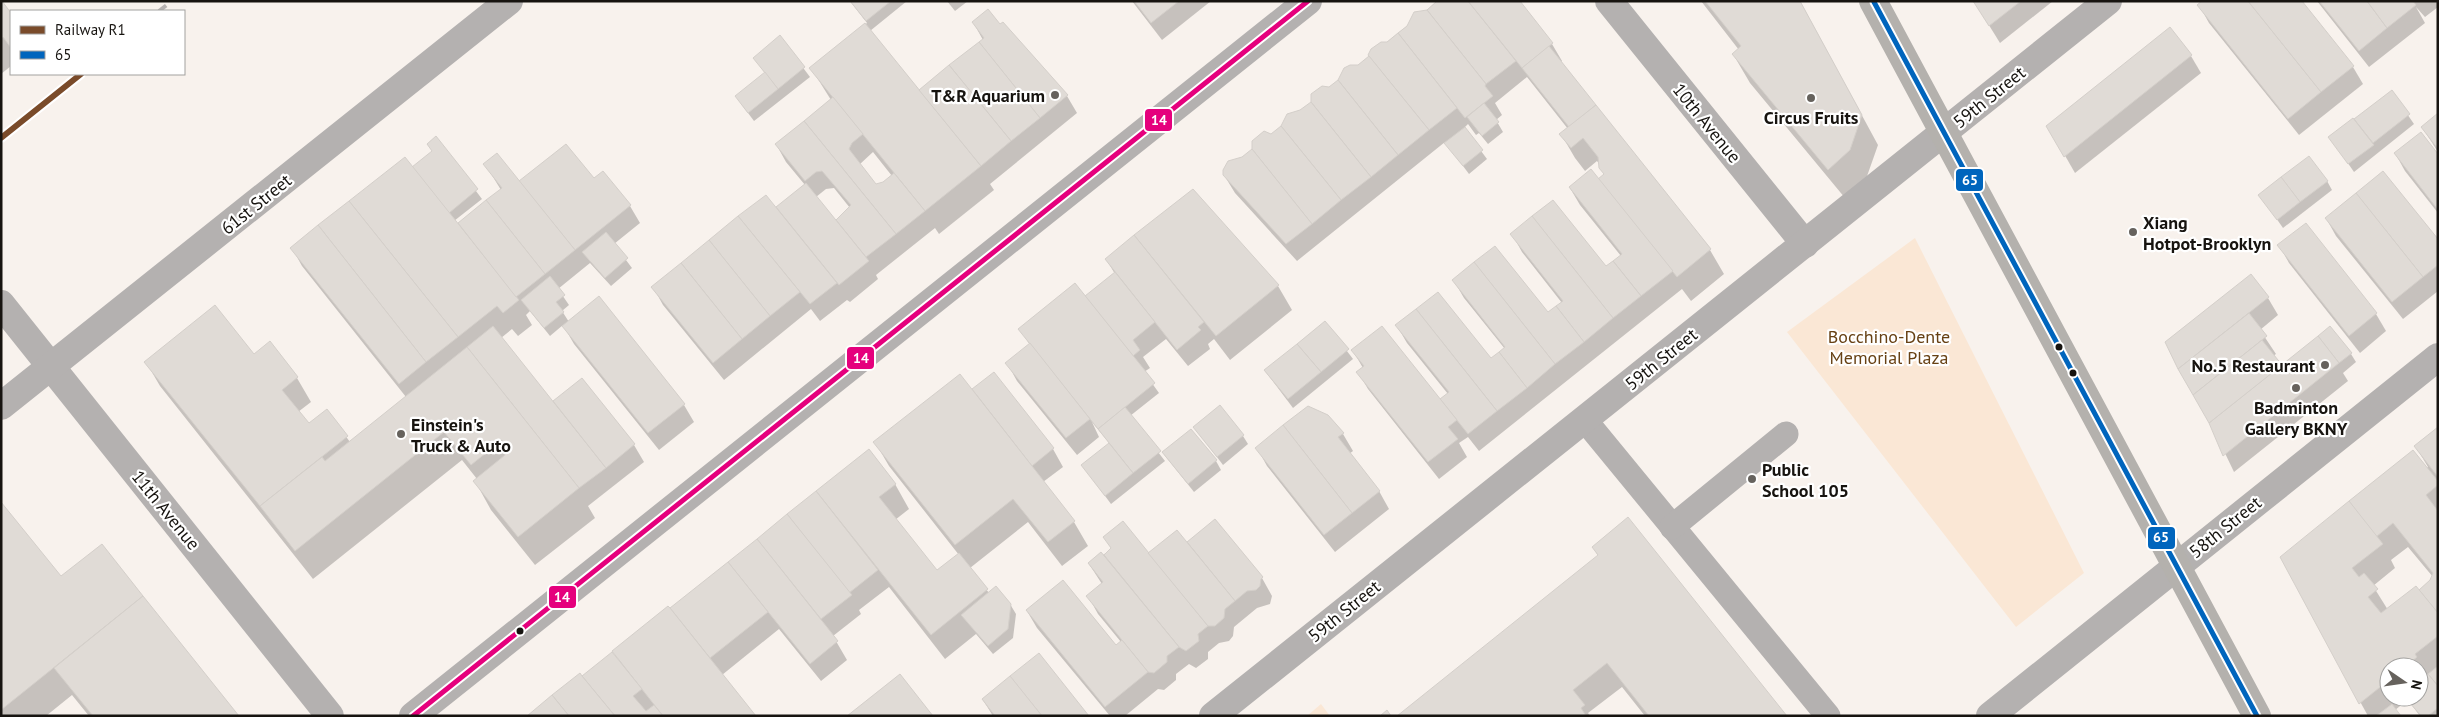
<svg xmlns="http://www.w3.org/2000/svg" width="2439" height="717" viewBox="0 0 2439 717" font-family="'PT Sans',sans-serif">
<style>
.green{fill:#fae7d5}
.shadow{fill:#0003;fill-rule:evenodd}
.building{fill:#e0dbd6;stroke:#d4cfca}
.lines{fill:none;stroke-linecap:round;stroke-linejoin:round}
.service{stroke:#b4b1b0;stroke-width:25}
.minor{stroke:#b4b1b0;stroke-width:28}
.secondary{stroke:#b4b1ad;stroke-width:28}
.rail{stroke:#b7b2b1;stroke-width:4;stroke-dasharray:9 9;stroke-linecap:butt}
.bus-1-casing{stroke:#fff;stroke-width:9}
.bus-2-casing{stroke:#fff;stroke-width:9}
.bus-1{stroke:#0065bd;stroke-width:5}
.bus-2{stroke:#e5007d;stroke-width:5}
.rail-1-casing{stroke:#fff;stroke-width:10}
.rail-1{stroke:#7a4b2a;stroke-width:6}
.poi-dot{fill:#66625d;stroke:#fff;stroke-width:2}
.bus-dot{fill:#171410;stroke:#fff;stroke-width:2}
.labels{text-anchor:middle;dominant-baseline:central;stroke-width:4.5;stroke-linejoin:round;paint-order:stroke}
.poi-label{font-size:18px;font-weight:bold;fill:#171410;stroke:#fff;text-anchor:start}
.street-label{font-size:18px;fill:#171410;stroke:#fff}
.park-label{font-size:18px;fill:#674114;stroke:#fff}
.line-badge{stroke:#fff;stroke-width:2}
.badge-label{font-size:14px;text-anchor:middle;font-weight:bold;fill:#fff}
</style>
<rect width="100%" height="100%" fill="#f8f2ed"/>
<g class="green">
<polygon points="1915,238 2084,573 2016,627 1787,332"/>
<polygon points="1321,704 1330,716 1307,716"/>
</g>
<g class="shadow">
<path d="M850,1H907L870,31L919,91L983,40L973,22L1000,26L1003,24L1067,96L1077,113L990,184L994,190L939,234L935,228L876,275L878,279L850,302L847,300L820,321L811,309L724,380L663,305L653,287L765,196L776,209L805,185L786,162L776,144L831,100L811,68L867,23ZM873,152L892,176L883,183L876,185L859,165ZM834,188L850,208L836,222L816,197L826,189Z"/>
<polygon points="947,1 968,1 955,11"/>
<polygon points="1132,1 1211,1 1162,40"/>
<polygon points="1438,1 1518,1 1552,44 1562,61 1561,62 1710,250 1724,274 1691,301 1682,289 1479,451 1468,437 1459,443 1467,457 1439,479 1368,389 1358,372 1363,368 1353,351 1440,401 1448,394 1407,343 1397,326 1491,360 1505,349 1464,298 1454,281 1548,314 1562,303 1522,252 1512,234 1606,268 1621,256 1580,205 1570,188 1598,180 1605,175 1600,165 1597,161 1585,171 1575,158 1561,134 1568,129 1527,77 1495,103 1502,115 1496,120 1503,132 1488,144 1479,133 1476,135 1468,124 1464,128 1487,159 1469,174 1445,142 1297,261 1235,193 1224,175"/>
<polygon points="1701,1 1800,1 1878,145 1866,179 1845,198 1750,83 1733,54 1739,50"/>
<polygon points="1974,1 2053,1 2000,43"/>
<polygon points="2301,1 2353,67 2363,84 2299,135 2209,23 2199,5"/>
<polygon points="2317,1 2438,1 2438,7 2425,17 2416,7 2425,23 2369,67"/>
<polygon points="1,2 11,15 11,66 1,74"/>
<polygon points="780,37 810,77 754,121 742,105 765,73 754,58"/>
<polygon points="2191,56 2201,73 2075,173 2048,126"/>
<polygon points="2392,92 2414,124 2354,172 2330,137"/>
<polygon points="2438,115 2438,152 2422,127"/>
<polygon points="436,138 482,199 454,221 461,229 459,224 501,190 485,164 519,183 593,180 630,206 640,223 614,244 632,268 611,286 590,263 558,289 569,305 562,311 569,322 684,405 694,422 659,450 574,344 563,325 550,336 530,311 526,315 532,325 518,336 512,329 501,338 553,403 582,380 634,445 644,462 588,506 595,518 535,565 491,510 475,481 477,479 462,460 313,579 160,386 146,362 297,378 311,402 298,412 309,425 327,411 350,442 406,397 302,266 292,248 412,168 433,152"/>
<polygon points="2395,153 2438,156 2438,213 2405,171"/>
<polygon points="2327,181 2332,190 2283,228 2260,195"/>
<polygon points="1193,190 1278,286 1292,310 1230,360 1214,339 1208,344 1210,349 1188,366 1166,339 1143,357 1150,368 1144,372 1159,393 1130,416 1165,461 1111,504 1082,465 1110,444 1092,422 1099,437 1077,455 1017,381 1007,363 1030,345 1020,329 1085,298 1115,274 1106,259"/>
<polygon points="2326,218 2438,241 2438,291 2403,319 2336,236"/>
<polygon points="2279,245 2376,314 2386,331 2360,353 2289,263"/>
<polygon points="2268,298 2278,315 2260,330 2276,354 2273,356 2282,366 2351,354 2356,362 2343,373 2348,381 2234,472 2210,422 2166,342"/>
<polygon points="1325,322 1353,359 1293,408 1265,371"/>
<polygon points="994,374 1053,449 1063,467 1043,482 1074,522 1088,546 1062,566 1028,522 970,568 989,593 1010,604 1016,614 1013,638 993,654 976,634 945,659 889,587 859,610 861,614 833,636 847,660 821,681 779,629 722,675 754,716 529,716 582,677 621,663 614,651 676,615 672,608 869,451 895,484 909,509 895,520 937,572 959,555 889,466 875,442 975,396"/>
<polygon points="1195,428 1243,436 1248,444 1223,465"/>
<path d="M2438,429V716H2420L2408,700L2395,710L2400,716H2368L2281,558L2428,467L2416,447ZM2408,547L2433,577L2419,592L2388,610L2373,586L2395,568L2391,560ZM2389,667H2419V697H2389Z"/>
<polygon points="1343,434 1353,451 1349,454 1379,491 1389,509 1335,552 1267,466 1257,448"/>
<polygon points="1163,453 1216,461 1221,470 1194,492"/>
<polygon points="1,504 61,578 102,546 237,716 89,716 72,695 46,716 1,716"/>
<polygon points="1215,521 1262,578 1272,596 1270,604 1257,608 1234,627 1233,636 1229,641 1219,643 1208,652 1208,659 1196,668 1189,664 1176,674 1176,680 1164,690 1158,689 1125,716 1110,716 1037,628 1027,611 1116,647 1121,642 1098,614 1088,596 1102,584 1089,564 1112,549 1105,538 1148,555 1187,544"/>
<polygon points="1593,547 1785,716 1645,716 1622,687 1588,713 1590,716 1399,716 1598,556"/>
<polygon points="983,700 1087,716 993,716"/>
</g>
<g class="building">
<polygon points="2,1 11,13 11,48 3,37 1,39"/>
<polygon points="850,1 891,1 866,21"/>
<polygon points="1134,1 1179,1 1151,23"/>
<polygon points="1437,1 1468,1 1516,61 1486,84 1427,10"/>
<polygon points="1468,1 1520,1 1553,43 1522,68"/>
<polygon points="1705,1 1800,1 1862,115 1850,150 1828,170 1732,54 1741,46"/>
<polygon points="1973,1 2021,1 1989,26"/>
<polygon points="2202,1 2248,1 2321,92 2288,119 2197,5"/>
<polygon points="2248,1 2302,1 2354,66 2321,92"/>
<polygon points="2319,1 2367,1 2387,28 2359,51"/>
<polygon points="2367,1 2413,1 2416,5 2387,28"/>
<polygon points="988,9 1000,24 1003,22 1068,95 1040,118 979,42 984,38 972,22"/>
<polygon points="1427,10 1486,84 1485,86 1493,96 1465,118 1398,33 1407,26 1414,12"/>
<polygon points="865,23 981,166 925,211 809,68"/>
<polygon points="2170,27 2192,55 2064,157 2046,126"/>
<polygon points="1398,33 1457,108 1429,130 1368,55 1371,49 1381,42 1387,42"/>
<polygon points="780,35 805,67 778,89 753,58"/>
<polygon points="979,42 1040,118 1011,141 949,65"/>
<polygon points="1549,46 1596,105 1569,127 1522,68"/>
<polygon points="1369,56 1429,130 1398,155 1338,80 1344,68 1350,65 1358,65"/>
<polygon points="949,65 1011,141 981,166 919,90"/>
<polygon points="765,72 778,89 748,113 735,96"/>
<polygon points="1338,80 1398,155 1371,177 1311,102 1311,94 1322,86 1329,87"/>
<polygon points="2392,90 2410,114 2373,143 2354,119"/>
<polygon points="833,97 863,134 852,143 849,149 876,184 883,182 894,173 925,211 896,234 804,121"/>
<polygon points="1311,102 1371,177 1341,200 1281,126 1287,114 1300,110"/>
<polygon points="1484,103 1499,122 1482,136 1467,117"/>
<polygon points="1596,105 1711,249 1677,277 1598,179 1604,174 1599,168 1598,157 1583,138 1571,148 1559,134"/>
<polygon points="2438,113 2438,149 2421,127"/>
<polygon points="2353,118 2374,145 2348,164 2328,137"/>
<polygon points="804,121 896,234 866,257 836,220 851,205 822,171 816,172 805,181 775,144"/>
<polygon points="1281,126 1341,200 1312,224 1252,149 1252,141 1264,131 1271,134"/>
<polygon points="1465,127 1483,150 1463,166 1444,143"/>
<polygon points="2421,132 2438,154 2438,210 2394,153"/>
<polygon points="436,136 478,189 449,213 412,167 432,151 427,144"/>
<polygon points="566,144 594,178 603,171 631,205 575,250 519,181"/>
<polygon points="1252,149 1312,224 1286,244 1223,175 1223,170 1228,161 1242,157"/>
<polygon points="497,153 575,250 545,274 486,200 502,188 483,164"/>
<polygon points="2309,156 2328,181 2300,202 2281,177"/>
<polygon points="405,157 519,300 503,313 497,306 458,337 349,201"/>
<polygon points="1591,169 1673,271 1641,296 1613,261 1622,254 1569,187"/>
<polygon points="2383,171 2438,239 2438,265 2423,277 2356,193"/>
<polygon points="2281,177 2300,202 2277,220 2258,195"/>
<polygon points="806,183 869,261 839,285 776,207"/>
<polygon points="1193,189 1279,285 1216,336 1134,235"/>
<polygon points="2356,193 2423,277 2392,302 2325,218"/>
<polygon points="766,195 837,283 810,304 738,216"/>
<polygon points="486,200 545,274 516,297 458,223"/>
<polygon points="1553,200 1606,266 1613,261 1641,296 1613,318 1532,216"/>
<polygon points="349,201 458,337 426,362 318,225"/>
<polygon points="738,216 800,292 770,316 709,240"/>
<polygon points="1532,216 1613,318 1584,342 1556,306 1563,301 1510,234"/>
<polygon points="2306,223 2377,313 2349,336 2277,245"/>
<polygon points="318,225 426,362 399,384 290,248"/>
<polygon points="606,232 628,258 605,278 582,252"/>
<polygon points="1134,235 1204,322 1198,327 1201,330 1177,350 1105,259"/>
<polygon points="709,240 770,316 742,339 681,263"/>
<polygon points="1495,246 1548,312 1556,306 1584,342 1555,364 1474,262"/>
<polygon points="1474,262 1555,364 1527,388 1499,352 1505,347 1452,280"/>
<polygon points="681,263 742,339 713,363 651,287"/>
<polygon points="1115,272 1155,322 1133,340 1140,350 1133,356 1085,296"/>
<polygon points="2251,274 2269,297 2178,369 2165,342"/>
<polygon points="550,276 565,295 556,302 564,312 544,328 521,300"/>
<polygon points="1075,283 1155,383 1098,429 1018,329"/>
<polygon points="1438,292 1491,358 1499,352 1527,388 1497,411 1416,309"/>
<polygon points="599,296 685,404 648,433 562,326"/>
<polygon points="215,305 254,354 270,341 298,377 282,390 309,423 327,409 348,436 260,506 144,362"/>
<polygon points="1416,309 1497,411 1468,434 1440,399 1449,392 1395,325"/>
<polygon points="2249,313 2267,336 2193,395 2178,369"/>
<polygon points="1325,321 1349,349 1321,372 1297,344"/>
<polygon points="493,326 606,468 579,488 467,347"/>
<polygon points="1382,326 1457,420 1448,427 1458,439 1428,462 1356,372 1364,366 1351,350"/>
<polygon points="2330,326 2352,353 2339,363 2318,336"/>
<polygon points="2318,336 2339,363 2223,456 2209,423"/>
<polygon points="2262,340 2282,365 2209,423 2193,395"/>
<polygon points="1030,343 1090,419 1066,438 1005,363"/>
<polygon points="1297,344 1321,372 1288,399 1264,370"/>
<polygon points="467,347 579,488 518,537 473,481 510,451 502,440 471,465 444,432 295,551 260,506 322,457 325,461"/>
<polygon points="994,372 1054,448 1032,466 972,389"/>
<polygon points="960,374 1075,521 1048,542 1013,499 955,545 873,442"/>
<polygon points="582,378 635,444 606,468 553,401"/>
<polygon points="1220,405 1244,435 1217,457 1193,427"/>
<polygon points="1308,406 1328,415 1344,433 1338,437 1380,491 1352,513 1283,425"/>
<polygon points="1125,407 1161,451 1133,473 1098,429"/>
<polygon points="1283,425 1352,513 1324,535 1255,448"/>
<polygon points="2438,427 2438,477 2414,446"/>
<polygon points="1191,429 1217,460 1188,484 1162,452"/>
<polygon points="1109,443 1133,473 1105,496 1081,465"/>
<polygon points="869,449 896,484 879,497 937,570 959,553 988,589 931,635 816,491"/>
<polygon points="2413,450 2438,481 2438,485 2426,495 2438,511 2438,613 2419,590 2430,580 2433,573 2393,523 2376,537 2349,501"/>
<polygon points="816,491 878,570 849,593 787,514"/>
<polygon points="2349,501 2383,544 2352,568 2359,577 2364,573 2378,589 2368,597 2381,613 2416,586 2438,613 2438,636 2415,654 2417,657 2405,667 2389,667 2389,680 2359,704 2280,557"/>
<polygon points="1,502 61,576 102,544 143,596 1,710"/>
<polygon points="787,514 852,595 821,619 757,539"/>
<polygon points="1628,517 1787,716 1649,716 1607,663 1573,690 1585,705 1581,708 1586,716 1397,716 1598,555 1592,547"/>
<polygon points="1215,519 1263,577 1261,579 1260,586 1256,590 1247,591 1235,601 1187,542"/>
<polygon points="1123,521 1208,626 1198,634 1199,641 1186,651 1179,647 1104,555 1111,548 1103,537"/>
<polygon points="1177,530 1235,601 1225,609 1224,618 1215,626 1208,626 1148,553"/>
<polygon points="757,539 838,641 810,664 728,562"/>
<polygon points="1101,552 1179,647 1167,656 1167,662 1154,673 1148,672 1086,596 1103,582 1088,563"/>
<polygon points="728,562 768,612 710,658 670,608"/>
<polygon points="1063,580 1116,645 1122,640 1148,672 1105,707 1026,610"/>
<polygon points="996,586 1011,604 1008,629 988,646 961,615"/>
<polygon points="143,596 239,716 93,716 54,668"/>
<polygon points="668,606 670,608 756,716 663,716 612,651"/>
<polygon points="612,652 642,689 633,696 646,711 654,705 663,716 615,716 582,676"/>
<polygon points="1039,653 1089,716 1042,716 1010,676"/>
<polygon points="2438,666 2438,686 2428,674"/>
<polygon points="580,673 582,676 615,716 569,716 552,695"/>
<polygon points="900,674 933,716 847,716"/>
<polygon points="2428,674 2438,686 2438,708 2428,716 2421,716 2405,697 2419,697 2419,682"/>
<polygon points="1010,676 1042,716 995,716 982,699"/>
<polygon points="552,695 569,716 527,716"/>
<polygon points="2392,704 2401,716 2376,716"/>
<polygon points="1387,710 1391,716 1380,716"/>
</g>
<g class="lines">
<g class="service">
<polyline points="1584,419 1828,716"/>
<polyline points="1672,527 1786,434"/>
</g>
<g class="minor">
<polyline points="1609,1 1805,244"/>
<polyline points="1,304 330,716"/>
<polyline points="1,406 509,1"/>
<polyline points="413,716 1308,1"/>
<polyline points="1213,716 2108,1"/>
<polyline points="1990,716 2438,357"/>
</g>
<polyline class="secondary" points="1873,1 2257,716"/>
<g class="rail">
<polyline points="159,11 172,1"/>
<polyline points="1,138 81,74"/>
</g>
<g class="bus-1-casing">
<polyline id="bus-1" points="1874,2 2257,716"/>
</g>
<g class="bus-2-casing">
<polyline id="bus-2" points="413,716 1308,1"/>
</g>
<use href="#bus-1" class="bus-1"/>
<use href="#bus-2" class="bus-2"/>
<g class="rail-1-casing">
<polyline id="rail-1" points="1,138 81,74"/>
</g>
<use href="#rail-1" class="rail-1"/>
</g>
<g class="poi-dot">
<circle cx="1055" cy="95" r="5"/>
<circle cx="1811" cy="98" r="5"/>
<circle cx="2133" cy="232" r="5"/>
<circle cx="2325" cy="365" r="5"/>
<circle cx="2296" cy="388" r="5"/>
<circle cx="401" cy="434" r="5"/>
<circle cx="1752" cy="479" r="5"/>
</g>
<g class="bus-dot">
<circle cx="2059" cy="347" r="4.5"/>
<circle cx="2073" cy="373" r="4.5"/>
<circle cx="520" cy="631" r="4.5"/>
</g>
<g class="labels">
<g class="poi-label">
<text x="1045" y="95" text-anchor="end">T&amp;R Aquarium</text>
<text x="1811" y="117" text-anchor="middle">Circus Fruits</text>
<text x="2143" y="222">Xiang<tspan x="2143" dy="21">Hotpot-Brooklyn</tspan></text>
<text x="2315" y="365" text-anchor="end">No.5 Restaurant</text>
<text x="2296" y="407" text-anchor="middle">Badminton<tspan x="2296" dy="21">Gallery BKNY</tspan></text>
<text x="411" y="424">Einstein's<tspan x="411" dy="21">Truck &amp; Auto</tspan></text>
<text x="1762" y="469">Public<tspan x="1762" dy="21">School 105</tspan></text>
</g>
<g class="street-label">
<text transform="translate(1989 97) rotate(-39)">59th Street</text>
<text transform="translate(1707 123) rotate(51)">10th Avenue</text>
<text transform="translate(256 204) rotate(-39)">61st Street</text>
<text transform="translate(1661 359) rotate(-39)">59th Street</text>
<text transform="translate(166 510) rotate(51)">11th Avenue</text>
<text transform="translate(2225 527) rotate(-39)">58th Street</text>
<text transform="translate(1344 611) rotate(-39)">59th Street</text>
</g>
<g class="park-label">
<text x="1889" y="336">Bocchino-Dente<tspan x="1889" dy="21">Memorial Plaza</tspan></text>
</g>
</g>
<g class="line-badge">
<rect x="1144" y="108" width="29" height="24" rx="5" fill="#e5007d"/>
<rect x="1955" y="168" width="29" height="24" rx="5" fill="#0065bd"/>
<rect x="846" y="346" width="29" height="24" rx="5" fill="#e5007d"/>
<rect x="2147" y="526" width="29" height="24" rx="5" fill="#0065bd"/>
<rect x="548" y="585" width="29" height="24" rx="5" fill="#e5007d"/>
</g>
<g class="badge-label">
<text x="1159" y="125">14</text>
<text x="1970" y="185">65</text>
<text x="861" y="363">14</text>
<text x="2161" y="542">65</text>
<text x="562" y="602">14</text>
</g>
<rect width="2439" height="717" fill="none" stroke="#171410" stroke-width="5"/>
<rect x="10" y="10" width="175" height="65" fill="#ffffff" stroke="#a2a19f"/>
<rect x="20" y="26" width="25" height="8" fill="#7a4b2a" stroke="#a2a19f"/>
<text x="55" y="35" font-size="15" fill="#171410">Railway R1</text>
<rect x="20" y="51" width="25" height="8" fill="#0065bd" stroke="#a2a19f"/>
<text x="55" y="60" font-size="15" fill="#171410">65</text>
<g transform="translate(2404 682) rotate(103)"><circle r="24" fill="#ffffff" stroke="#a2a19f"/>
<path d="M0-4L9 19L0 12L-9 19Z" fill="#66625d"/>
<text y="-8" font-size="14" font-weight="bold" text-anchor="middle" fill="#171410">N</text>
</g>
</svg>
